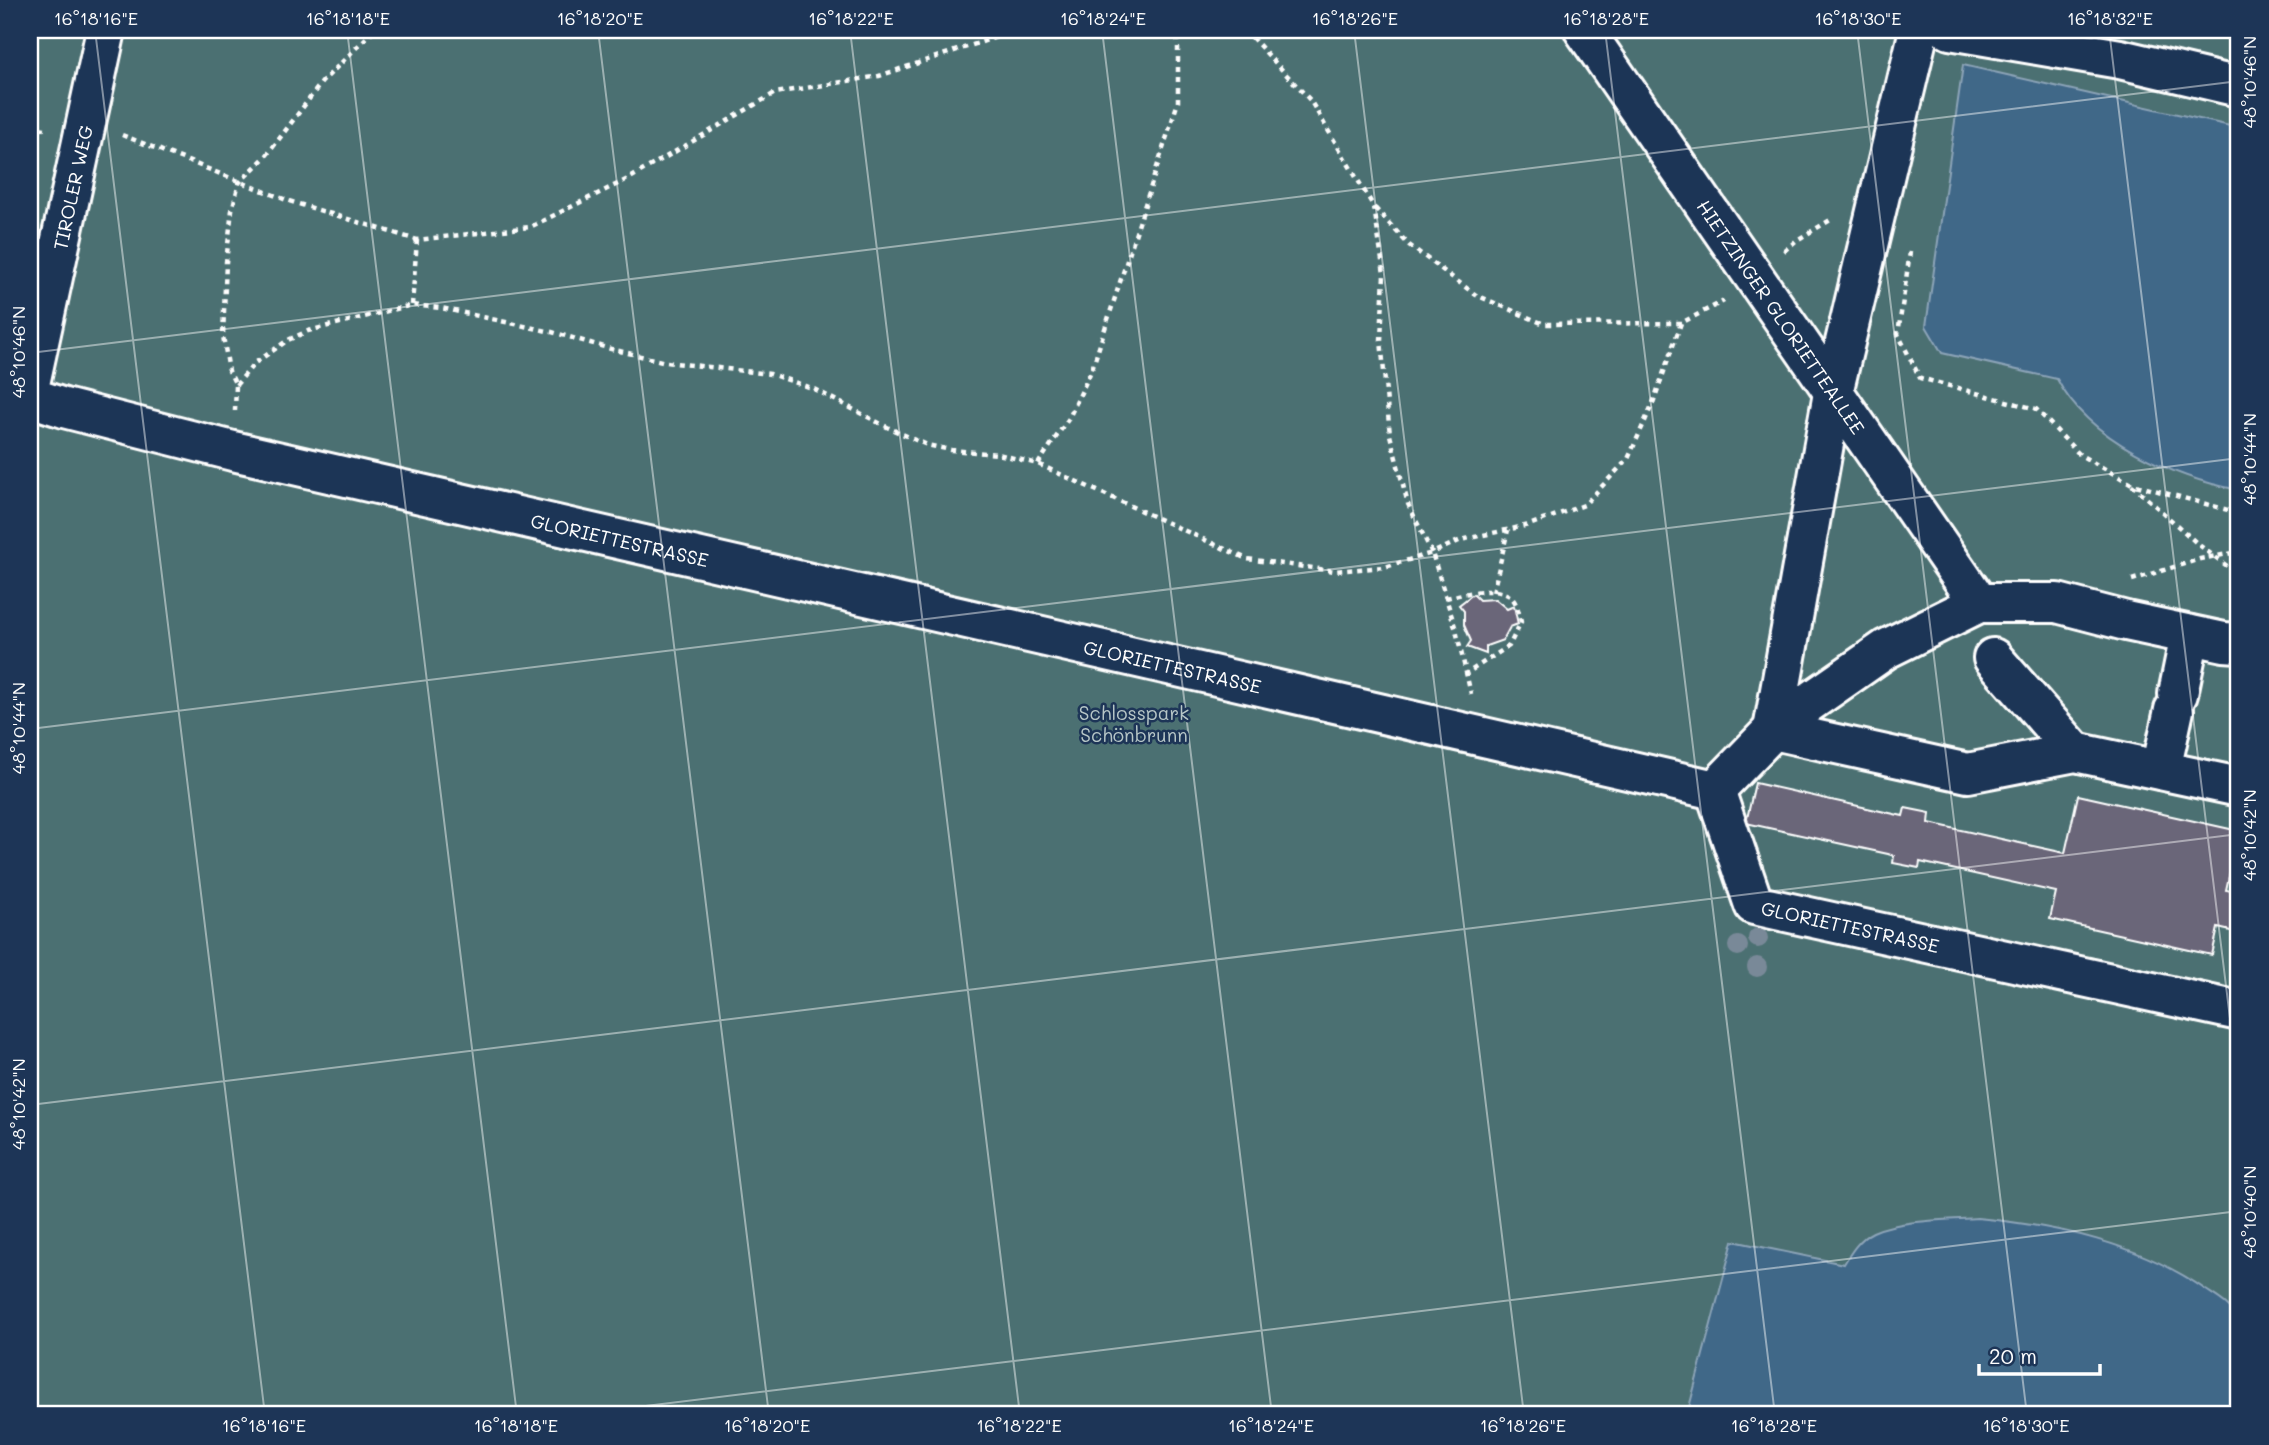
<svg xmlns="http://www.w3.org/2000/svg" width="2269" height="1445" viewBox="0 0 2269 1445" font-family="Mali,sans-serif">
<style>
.green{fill:#4c7072;stroke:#a6b8b8;stroke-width:2}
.water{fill:#406788;stroke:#8ca4b8;stroke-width:2}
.building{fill:#6b6679;stroke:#fff;stroke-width:2}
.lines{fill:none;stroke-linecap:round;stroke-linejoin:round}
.minor-casing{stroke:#fff;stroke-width:44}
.path{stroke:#fff;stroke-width:4.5;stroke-dasharray:5 5;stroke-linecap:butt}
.minor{stroke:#1d3557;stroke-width:38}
.tree{fill:#798998}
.ticks{fill:none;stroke:#fff;stroke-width:2;stroke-opacity:0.45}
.labels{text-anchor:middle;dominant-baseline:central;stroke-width:5;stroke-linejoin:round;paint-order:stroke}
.street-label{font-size:19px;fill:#fff;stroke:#1d3557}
.park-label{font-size:19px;fill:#b7c6c7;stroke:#1d3557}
.neatline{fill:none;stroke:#fff;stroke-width:2.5}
.ticks-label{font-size:18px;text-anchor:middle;fill:#fff}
</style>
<rect width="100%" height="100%" fill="#2d3f5e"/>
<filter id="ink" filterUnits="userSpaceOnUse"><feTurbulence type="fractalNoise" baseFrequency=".0143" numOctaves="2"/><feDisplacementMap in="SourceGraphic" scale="14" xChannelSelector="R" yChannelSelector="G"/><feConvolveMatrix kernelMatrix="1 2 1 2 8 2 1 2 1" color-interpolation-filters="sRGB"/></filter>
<g filter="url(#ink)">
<rect class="green" x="30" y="30" width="2209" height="1385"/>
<g class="water">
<path d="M1963,65L2239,128V490C2175,478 2088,440 2057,379L1942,353L1926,326Z"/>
<path d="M1977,1218C2058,1226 2139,1243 2206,1290C2218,1298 2231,1305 2238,1319C2243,1329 2239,1399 2239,1415H1687L1733,1241L1844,1264C1851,1252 1859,1239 1873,1232C1900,1220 1947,1220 1977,1218Z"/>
</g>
<g class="building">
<polygon points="1473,594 1479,600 1495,599 1507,609 1514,606 1518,624 1510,627 1503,640 1486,646 1486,654 1467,647 1471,641 1464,625 1464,611 1459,605"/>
<polygon points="1755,783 1903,816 1905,808 1930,813 1929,823 2065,853 2078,795 2239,831 2226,890 2239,892 2239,933 2218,928 2212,955 2050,919 2056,892 1920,862 1919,868 1893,863 1894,856 1888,854 1746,823"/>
</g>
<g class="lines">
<g class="minor-casing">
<g id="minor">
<path id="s1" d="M1584,30L1979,603"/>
<polyline points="1919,30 1833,393 1773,730 1968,773 2075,752 2239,787"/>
<polyline points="1950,30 2120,59 2239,87"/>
<path id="s2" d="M30,384L106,30"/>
<path id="s3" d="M30,397L64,408L233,451L1715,790"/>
<polyline points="1993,658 2075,752"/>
<polyline points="2178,694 2190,635"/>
<polyline points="2161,770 2174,710"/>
<path id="s4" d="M1715,790L1754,905L2239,1011"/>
<polyline points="1715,790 1773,730 1797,711 1886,649 1979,603 2057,603 2126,621 2224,642 2239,643"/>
</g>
</g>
<g class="path">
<polyline points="1245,30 1310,100 1374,207 1384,274 1381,340 1390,435 1408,504 1432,553 1461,540 1529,525 1584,505 1628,459 1653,403 1681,323 1724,301"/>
<polyline points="30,127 45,129"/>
<polyline points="122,135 289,201 417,240 530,227 630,178 775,93 879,76 1018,30"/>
<polyline points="1375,208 1409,245 1476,295 1544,324 1681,323"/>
<polyline points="1784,251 1797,240 1832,219"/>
<polyline points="1910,252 1898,334 1920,378 2036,409 2080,455 2132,484 2239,513"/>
<polyline points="412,305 417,240"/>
<polyline points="236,385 255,363 288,340 308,331 412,305 441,308 552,332 611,349 666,362 770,374 812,388 889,428 927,445 951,450 998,454 1038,464 1247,559 1334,571 1385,567 1432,553 1456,630 1471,694"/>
<polyline points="235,411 236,385 229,371 223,336 226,262 232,210 239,183 267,155 322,82 374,30"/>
<polyline points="1038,464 1069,418 1092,369 1178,102 1178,30"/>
<polyline points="2132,485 2199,545 2239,575"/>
<polyline points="2132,580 2200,559 2239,552"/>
<polyline points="1493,592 1508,530"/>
<path d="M1446,598C1462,594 1496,585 1511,597C1518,604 1519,614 1521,622L1509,646L1467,673"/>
</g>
<use href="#minor" class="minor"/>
</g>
<g class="tree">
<circle cx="1758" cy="938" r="10"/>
<circle cx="1738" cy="946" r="10"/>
<circle cx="1757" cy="967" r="10"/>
</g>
</g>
<path class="ticks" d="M95,30L265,1415M347,30L517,1415M598,30L769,1415M850,30L1020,1415M1102,30L1272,1415M1354,30L1524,1415M1605,30L1775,1415M1857,30L2027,1415M2109,30L2239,1092M30,353L2239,81M30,729L2239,458M30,1105L2239,834M572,1415L2239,1211"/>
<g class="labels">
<g class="street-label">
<text stroke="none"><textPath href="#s2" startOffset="201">TIROLER WEG</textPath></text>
<text stroke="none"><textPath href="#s1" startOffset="348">HIETZINGER GLORIETTEALLEE</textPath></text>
<text stroke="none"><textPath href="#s3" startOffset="607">GLORIETTESTRASSE</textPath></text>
<text stroke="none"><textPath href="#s3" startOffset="1174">GLORIETTESTRASSE</textPath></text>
<text stroke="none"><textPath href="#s4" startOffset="220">GLORIETTESTRASSE</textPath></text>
</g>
<g class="park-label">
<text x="1134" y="712">Schlosspark<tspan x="1134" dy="22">Schönbrunn</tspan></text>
</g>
</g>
<rect width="2269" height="1445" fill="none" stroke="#1d3557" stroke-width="77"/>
<path d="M1979 1364v10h121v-10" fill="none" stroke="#ffffff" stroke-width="3.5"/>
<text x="1989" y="1364" font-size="21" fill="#ffffff" stroke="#1d3557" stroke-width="5" paint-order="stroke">20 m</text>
<rect x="38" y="38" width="2192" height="1368" class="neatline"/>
<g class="ticks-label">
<text x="96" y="25">16°18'16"E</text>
<text x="348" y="25">16°18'18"E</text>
<text x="600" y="25">16°18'20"E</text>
<text x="851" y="25">16°18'22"E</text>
<text x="1103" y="25">16°18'24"E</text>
<text x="1355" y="25">16°18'26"E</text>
<text x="1606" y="25">16°18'28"E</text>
<text x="1858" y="25">16°18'30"E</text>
<text x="2110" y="25">16°18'32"E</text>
<text transform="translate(2250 82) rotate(-90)" y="6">48°10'46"N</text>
<text transform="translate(19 352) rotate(-90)" y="6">48°10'46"N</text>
<text transform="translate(2250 459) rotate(-90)" y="6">48°10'44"N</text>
<text transform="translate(19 728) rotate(-90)" y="6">48°10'44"N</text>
<text transform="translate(2250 835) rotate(-90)" y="6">48°10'42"N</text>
<text transform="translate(19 1104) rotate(-90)" y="6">48°10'42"N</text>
<text transform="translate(2250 1212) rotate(-90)" y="6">48°10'40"N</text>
<text x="264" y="1432">16°18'16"E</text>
<text x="516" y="1432">16°18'18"E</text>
<text x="767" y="1432">16°18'20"E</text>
<text x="1019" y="1432">16°18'22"E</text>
<text x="1271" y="1432">16°18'24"E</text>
<text x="1523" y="1432">16°18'26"E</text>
<text x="1774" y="1432">16°18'28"E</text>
<text x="2026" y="1432">16°18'30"E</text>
</g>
</svg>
